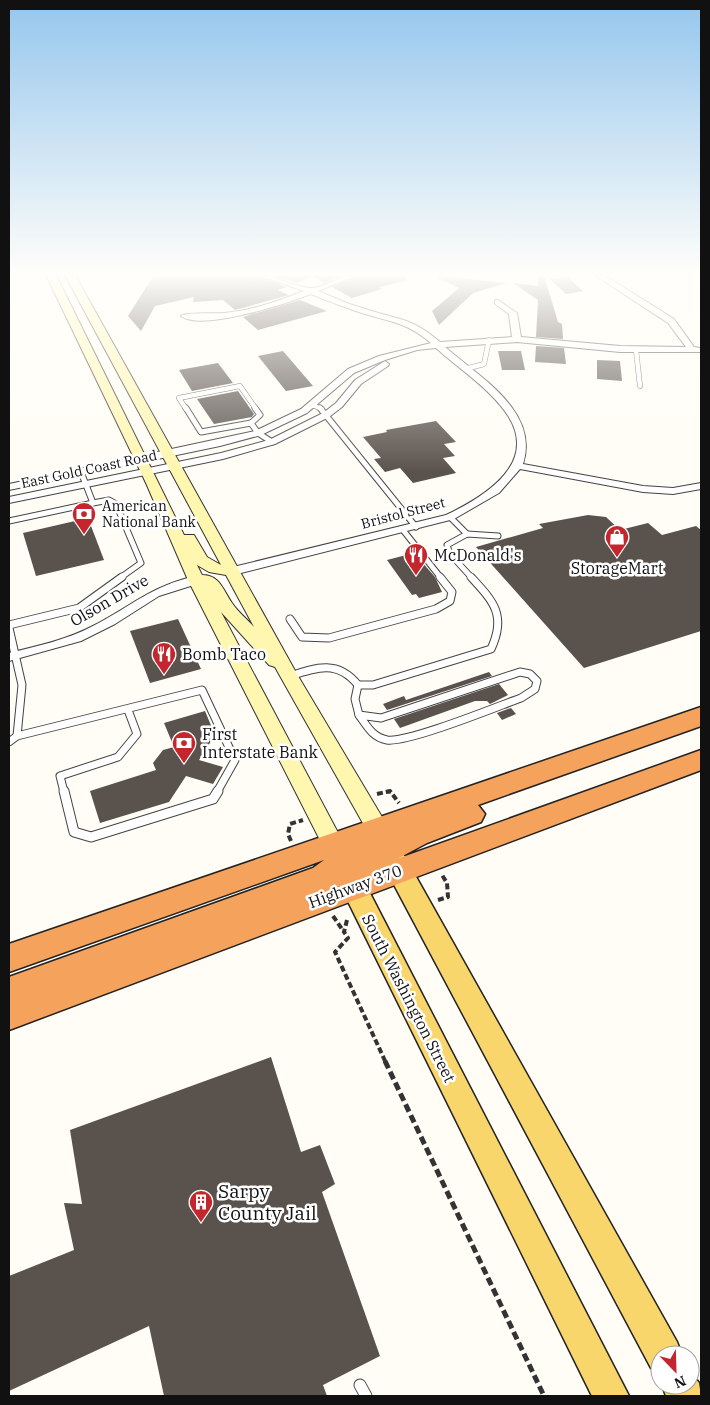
<svg xmlns="http://www.w3.org/2000/svg" width="710" height="1405" viewBox="0 0 710 1405" font-family="'IBM Plex Serif',serif">
<style>
.building{fill:#5a524d}
.lines{fill:none;stroke-linecap:round;stroke-linejoin:round}
.lane-far4-casing{stroke:#444;stroke-width:5.5}
.lane-far3-casing{stroke:#444;stroke-width:7}
.lane-far2-casing{stroke:#444;stroke-width:9}
.lane-far1-casing{stroke:#444;stroke-width:11}
.lane-casing{stroke:#444;stroke-width:13}
.street-casing{stroke:#444;stroke-width:2}
.secondary-casing{stroke:#333;stroke-width:2}
.primary-casing{stroke:#222;stroke-width:3}
.highway-casing{stroke:#222;stroke-width:3}
.path-far2{stroke:#333;stroke-width:3;stroke-dasharray:5 2.5;stroke-linecap:butt}
.path-far1{stroke:#333;stroke-width:4;stroke-dasharray:6 3;stroke-linecap:butt}
.path{stroke:#333;stroke-width:5;stroke-dasharray:8 4;stroke-linecap:butt}
.lane-far4{stroke:#fff;stroke-width:4.5}
.lane-far3{stroke:#fff;stroke-width:5}
.lane-far2{stroke:#fff;stroke-width:7}
.lane-far1{stroke:#fff;stroke-width:9}
.lane{stroke:#fff;stroke-width:11}
.street{fill:#fff;fill-rule:evenodd}
.secondary{fill:#fff6b0;fill-rule:evenodd}
.primary{fill:#f9d66b;fill-rule:evenodd}
.highway{fill:#f5a25d;fill-rule:evenodd}
.labels{text-anchor:middle;dominant-baseline:central;stroke-width:5;stroke-linejoin:round;paint-order:stroke}
.far-street-label{font-size:14px;fill:#111;stroke:#fff}
.far-poi-label{font-size:14px;fill:#111;stroke:#fff;text-anchor:start}
.poi-label{font-size:16px;fill:#111;stroke:#fff;text-anchor:start}
.street-label{font-size:16px;fill:#111;stroke:#fff}
.near-poi-label{font-size:19px;fill:#111;stroke:#fff;text-anchor:start}
</style>
<rect width="100%" height="100%" fill="#fffdf5"/>
<g class="building">
<polygon points="177,275 256,275 286,287 278,290 289,295 235,310 223,300 193,302 194,297 155,306 141,331 128,316 152,278"/>
<polygon points="273,275 343,275 324,283 313,276 297,283"/>
<polygon points="359,275 405,275 406,281 379,287 382,289 352,298 332,287"/>
<polygon points="539,275 544,275 558,322 562,324 563,339 536,337 538,300 513,283 538,286"/>
<polygon points="439,276 507,283 473,293 439,325 432,311 459,288 438,278"/>
<polygon points="568,277 583,291 566,294 550,279"/>
<polygon points="300,300 327,311 258,330 243,317"/>
<polygon points="536,346 564,348 566,364 535,362"/>
<polygon points="283,351 313,386 286,391 258,356"/>
<polygon points="498,351 521,351 525,370 502,370"/>
<polygon points="597,360 620,361 622,381 597,379"/>
<polygon points="218,363 233,383 192,391 179,370"/>
<polygon points="238,391 254,414 252,417 214,424 197,399"/>
<polygon points="436,421 456,442 444,444 455,456 443,458 456,473 413,483 400,468 385,472 374,459 381,458 363,437 387,432 386,430"/>
<polygon points="588,515 606,517 620,530 648,523 662,535 696,526 701,530 701,631 584,668 476,547 543,528 539,524"/>
<polygon points="88,518 104,560 36,576 23,533"/>
<polygon points="414,553 435,577 442,592 419,598 416,594 412,595 387,560"/>
<polygon points="178,619 201,669 150,683 130,631"/>
<polygon points="489,672 492,676 387,710 383,704 404,696 406,700"/>
<polygon points="499,684 508,695 490,704 487,701 475,701 400,728 394,719"/>
<polygon points="511,708 516,714 502,720 497,713"/>
<polygon points="205,711 215,735 199,760 223,767 213,784 186,776 169,802 100,823 90,791 156,770 153,763 163,750 174,747 164,723"/>
<polygon points="271,1057 301,1152 320,1145 335,1184 322,1192 380,1356 323,1385 327,1396 164,1396 149,1326 9,1391 9,1276 74,1250 64,1203 82,1204 70,1130"/>
</g>
<g class="lines">
<g class="lane-far4-casing">
<g id="lane-far4">
<polyline points="9,276 11,275"/>
<polyline points="636,350 640,386"/>
<polyline points="465,369 484,364 489,340"/>
<polyline points="312,405 322,409"/>
<polyline points="186,409 179,398 240,386 256,409"/>
</g>
</g>
<g class="lane-far3-casing">
<g id="lane-far3">
<polyline points="186,408 201,432 251,423"/>
<polyline points="320,408 416,527"/>
<polyline points="251,423 258,433 272,442"/>
<polyline points="251,423 260,415 255,408"/>
<polyline points="81,472 93,503 109,500 116,504 141,563 120,578"/>
<polyline points="450,517 467,534"/>
<polyline points="9,521 93,503"/>
<polyline points="403,530 441,578"/>
<polyline points="472,578 450,554 447,545 467,534 498,536"/>
</g>
</g>
<g class="lane-far2-casing">
<g id="lane-far2">
<polyline points="290,619 302,637 329,638 436,609 450,601 452,592 440,577"/>
<polyline points="9,625 79,608 122,577"/>
<polyline points="9,628 22,685 17,736"/>
<path d="M520,672L530,674L537,681L535,689L521,698C496,707 408,743 387,740C372,737 367,726 359,715L381,718Z"/>
<path d="M290,676C317,667 338,660 358,685L355,699L359,715"/>
<path d="M358,685H373L491,649C507,615 493,601 471,577"/>
<polyline points="9,742 17,736 202,690 235,760 217,792"/>
<polyline points="64,792 60,776 118,757 137,734 128,710"/>
</g>
</g>
<g class="lane-far1-casing">
<polyline id="lane-far1" points="64,791 74,832 91,837 213,799 218,791"/>
</g>
<g class="lane-casing">
<polyline id="lane" points="360,1385 366,1396"/>
</g>
<g class="street-casing">
<g id="street">
<path d="M258,275C276,275 300,289 312,288C327,287 339,275 357,275L318,291C333,297 347,304 362,308C397,320 410,316 440,342L512,337L509,314L495,304V300H498L517,313L521,337L620,346L686,347L668,323L596,276L604,275L674,319L694,347L701,348V352H620L517,342L445,347C478,376 540,411 523,464L643,486L673,488L701,483V489L673,494L643,492L520,469L499,493L454,519L233,575L229,574L227,571L229,568L446,515C486,496 543,461 504,410C486,386 458,368 436,348L417,350L385,360L354,373L307,413L261,435L220,446L9,490V484L255,431L301,409L348,369L379,356L431,343C404,320 387,322 356,311C341,306 326,300 311,294C287,303 202,332 181,316C187,312 214,314 224,313C251,311 278,301 304,291Z"/>
<polygon points="385,361 389,364 388,366 361,384 342,407 329,417 275,444 223,459 9,503 9,497 221,453 269,440 323,413 336,403 355,380"/>
<path d="M196,576L200,577L202,580L200,583L159,596L115,624L81,641L9,661V653C38,646 66,640 93,626C132,606 151,586 196,576Z"/>
</g>
</g>
<g class="secondary-casing">
<path id="secondary" d="M46,275H56L184,535H194L207,557L221,565L65,275H75L298,676L385,822L388,828L385,834L377,837L369,834L275,667L269,665L221,612L344,844L341,850L333,853L325,850L188,580L146,483ZM197,565L209,572L226,575L254,627C247,619 238,612 232,603C223,590 220,575 202,575Z"/>
</g>
<g class="primary-casing">
<g id="primary">
<polygon points="392,847 401,850 677,1342 682,1355 660,1355 660,1371 651,1368 383,864 380,857 383,850"/>
<polygon points="347,862 356,866 629,1396 592,1396 334,873 338,866"/>
<polygon points="690,1371 699,1383 701,1396 666,1396 662,1385 690,1385"/>
</g>
</g>
<g class="highway-casing">
<polygon id="highway" points="701,707 701,726 478,805 485,814 481,822 427,843 397,859 701,750 701,770 9,1030 9,977 313,868 324,860 9,972 9,944"/>
</g>
<polyline class="path-far2" points="386,792 391,792"/>
<g class="path-far1">
<polyline points="377,794 390,791 399,803"/>
<polyline points="291,841 288,834 290,824 303,820"/>
<polyline points="438,900 448,897 447,883 442,875"/>
<polyline points="333,916 344,932"/>
<polyline points="347,920 344,932 348,938 335,952 386,1063"/>
</g>
<polyline class="path" points="385,1061 544,1396"/>
<use href="#lane-far4" class="lane-far4"/>
<use href="#lane-far3" class="lane-far3"/>
<use href="#lane-far2" class="lane-far2"/>
<use href="#lane-far1" class="lane-far1"/>
<use href="#lane" class="lane"/>
<use href="#street" class="street"/>
<use href="#secondary" class="secondary"/>
<use href="#primary" class="primary"/>
<use href="#highway" class="highway"/>
</g>
<linearGradient id="sky" x2="0" y2="1"><stop stop-color="#95c6ee"/><stop offset="0.58" stop-color="#fffefa"/><stop offset="1" stop-color="#fffefa" stop-opacity="0"/></linearGradient>
<rect width="710" height="472" fill="url(#sky)"/>
<defs>
<g id="bank-pin" transform="scale(1.25)"><path d="M0 17L-7.5 6A9.5 9.5 0 1 1 7.5 6Z" fill="#c4262e" stroke="#fff"/><path d="M-6-4H6V4H-6ZM0-2.3a2.3 2.3 0 1 0 0 4.6a2.3 2.3 0 1 0 0-4.6Z" fill="#fff"/></g>
<g id="shop-pin" transform="scale(1.25)"><path d="M0 17L-7.5 6A9.5 9.5 0 1 1 7.5 6Z" fill="#c4262e" stroke="#fff"/><path d="M-5-2.5h2.3a2.7 3.5 0 0 1 5.4 0H5L5.5 6h-11ZM-1.5-2.5h3a1.5 2.3 0 0 0-3 0Z" fill="#fff"/></g>
<g id="restaurant-pin" transform="scale(1.25)"><path d="M0 17L-7.5 6A9.5 9.5 0 1 1 7.5 6Z" fill="#c4262e" stroke="#fff"/><path d="M-5-6h1v4h1v-4h1v4h1v-4h1v5L-1.5 .5V6h-2V.5L-5-1ZM5-6V6H3V1.5H1.5Q1.5-4 5-6Z" fill="#fff"/></g>
<g id="building-pin" transform="scale(1.25)"><path d="M0 17L-7.5 6A9.5 9.5 0 1 1 7.5 6Z" fill="#c4262e" stroke="#fff"/><path d="M-4-6H4V6H1V3H-1V6H-4ZM-2.5-4.3h1.7v1.8h-1.7ZM.8-4.3h1.7v1.8H.8ZM-2.5-1h1.7V.8h-1.7ZM.8-1h1.7V.8H.8Z" fill="#fff"/></g>
</defs>
<g fill-rule="evenodd">
<use href="#bank-pin" x="84" y="514"/>
<use href="#shop-pin" x="617" y="537"/>
<use href="#restaurant-pin" x="416" y="555"/>
<use href="#restaurant-pin" x="164" y="654"/>
<use href="#bank-pin" x="184" y="743"/>
<use href="#building-pin" x="201" y="1202"/>
</g>
<g class="labels">
<g class="far-street-label">
<text transform="translate(89 469) rotate(-12)">East Gold Coast Road</text>
<text transform="translate(403 513) rotate(-15)">Bristol Street</text>
</g>
<g class="far-poi-label">
<text x="102" y="506">American<tspan x="102" dy="16">National Bank</tspan></text>
</g>
<g class="poi-label">
<text x="434" y="555">McDonald's</text>
<text x="617" y="568" text-anchor="middle">StorageMart</text>
<text x="182" y="654">Bomb Taco</text>
<text x="202" y="734">First<tspan x="202" dy="18">Interstate Bank</tspan></text>
</g>
<g class="street-label">
<text transform="translate(109 600) rotate(-30)">Olson Drive</text>
<text transform="translate(355 886) rotate(-20)">Highway 370</text>
<text transform="translate(409 998) rotate(63)">South Washington Street</text>
</g>
<g class="near-poi-label">
<text x="218" y="1191">Sarpy<tspan x="218" dy="22">County Jail</tspan></text>
</g>
</g>
<rect width="710" height="1405" fill="none" stroke="#111111" stroke-width="20"/>
<g transform="translate(675 1370) rotate(157)"><circle r="24" fill="#ffffff" stroke="#a0a0a0"/>
<path d="M0-4L9 19L0 12L-9 19Z" fill="#c4262e"/>
<text y="-8" font-size="14" font-weight="bold" text-anchor="middle" fill="#111111">N</text>
</g>
</svg>
